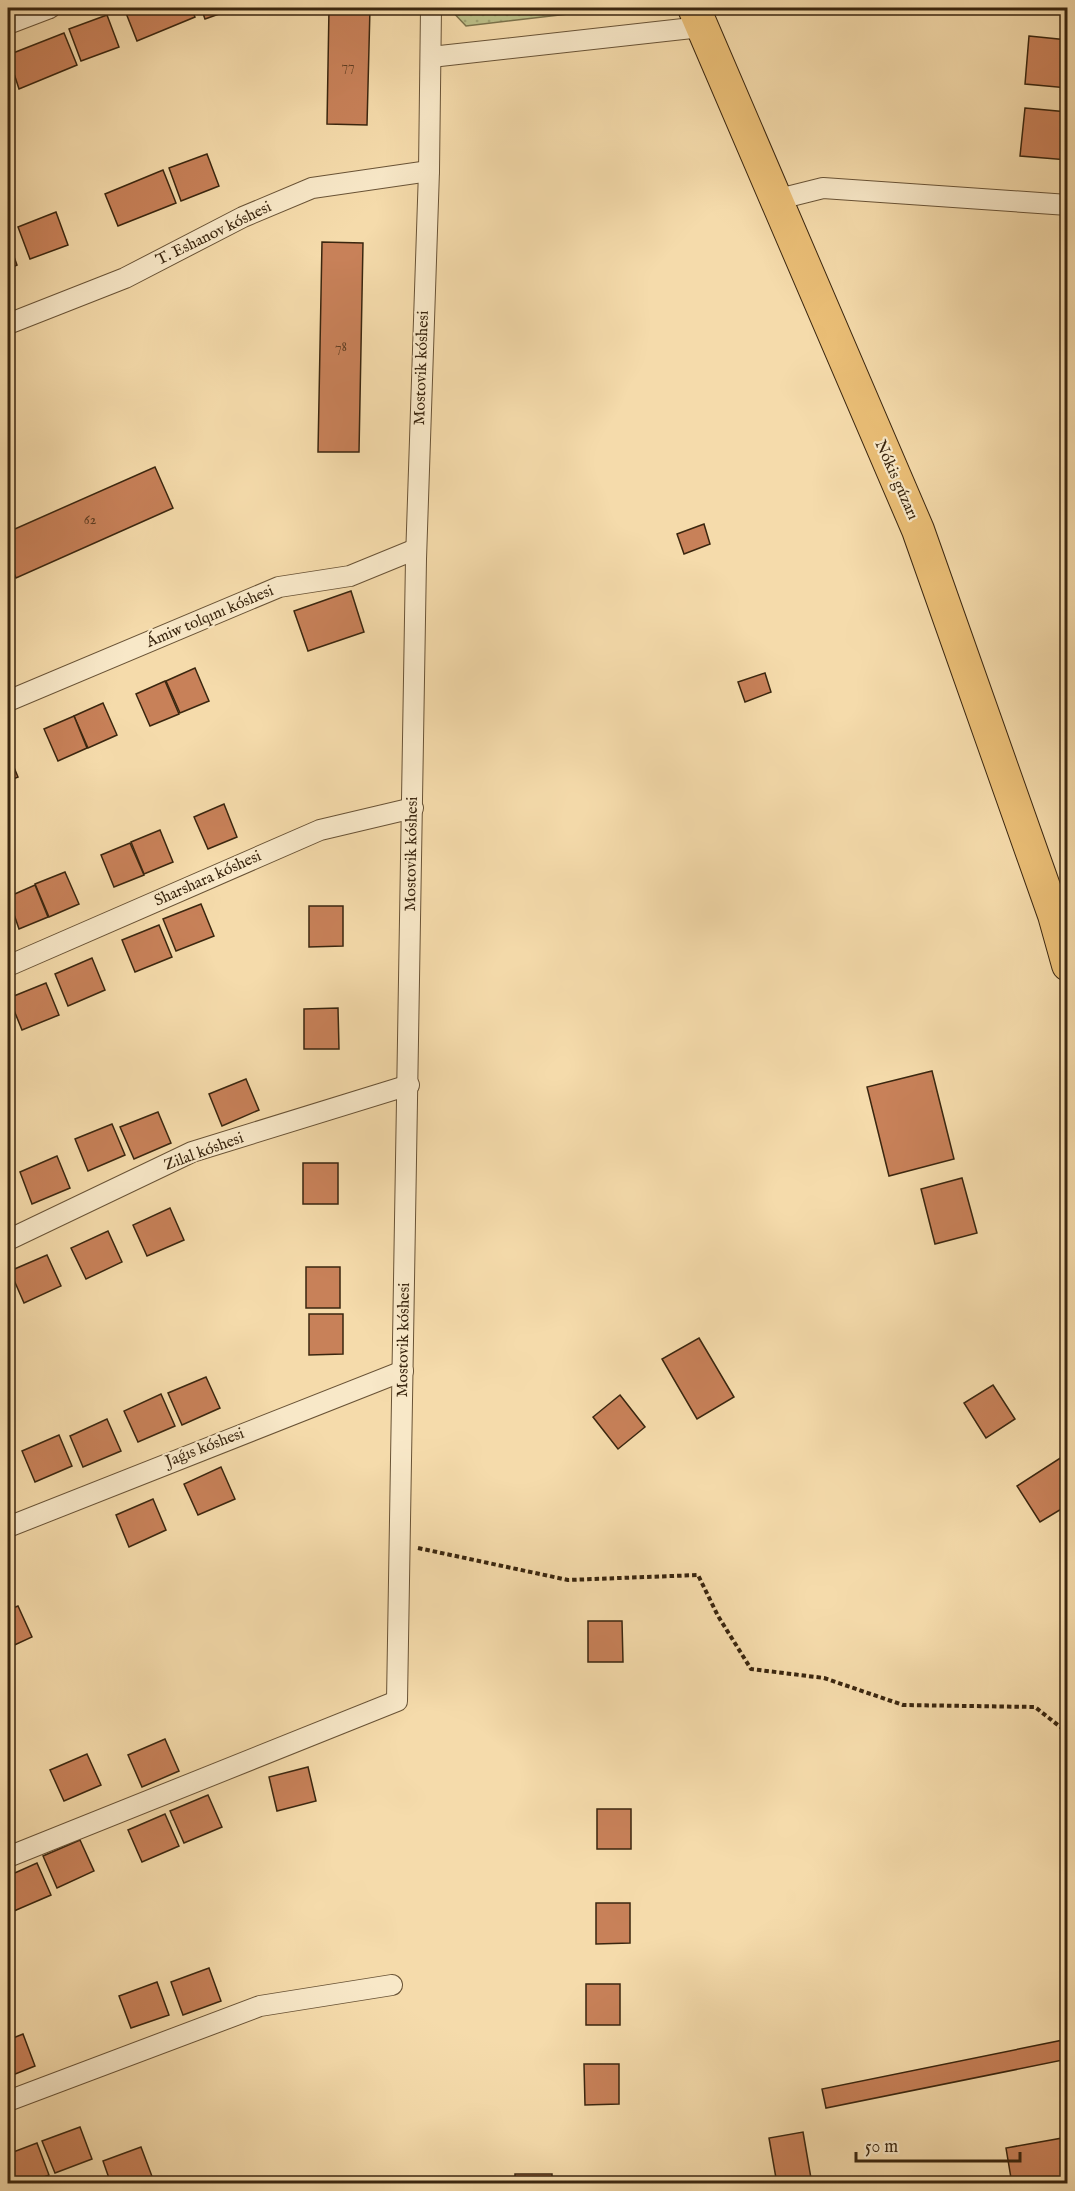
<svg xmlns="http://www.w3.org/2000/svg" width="1075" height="2191" viewBox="0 0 1075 2191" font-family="'IM FELL English',serif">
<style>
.grass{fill:url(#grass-dots);stroke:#7b734c;stroke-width:1.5}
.building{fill:#c88159;stroke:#3a260f;stroke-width:1.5}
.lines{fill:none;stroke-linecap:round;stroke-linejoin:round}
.street-casing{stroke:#695336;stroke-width:22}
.primary-casing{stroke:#3a260f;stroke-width:34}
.path{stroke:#3a260f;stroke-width:4;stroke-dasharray:4.5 3;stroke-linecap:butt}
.street{stroke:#f8e8c8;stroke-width:20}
.primary{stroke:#eabe76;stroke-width:32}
.labels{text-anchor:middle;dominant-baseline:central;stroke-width:4.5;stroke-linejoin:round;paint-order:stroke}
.number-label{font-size:14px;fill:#5e3d22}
.street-label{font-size:16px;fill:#3a260f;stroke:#f8e8c8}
</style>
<defs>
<pattern id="grass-dots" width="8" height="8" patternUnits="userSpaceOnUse" patternTransform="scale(1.5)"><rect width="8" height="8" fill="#bcc089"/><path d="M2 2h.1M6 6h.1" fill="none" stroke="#a2a575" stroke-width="1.8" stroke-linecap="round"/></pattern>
</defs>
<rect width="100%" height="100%" fill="#f5dbab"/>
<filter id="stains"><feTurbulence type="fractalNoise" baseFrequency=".00333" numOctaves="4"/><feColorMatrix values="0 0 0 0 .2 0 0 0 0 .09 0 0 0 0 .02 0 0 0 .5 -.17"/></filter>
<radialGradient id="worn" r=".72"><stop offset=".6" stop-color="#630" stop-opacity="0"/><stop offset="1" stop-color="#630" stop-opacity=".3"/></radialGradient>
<polygon class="grass" points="449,8 620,8 466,26"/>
<g class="building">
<polygon points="124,8 191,8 195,17 137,41"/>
<polygon points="201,8 236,8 205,19"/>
<polygon points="329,8 370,8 367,125 327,124"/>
<polygon points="107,15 119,47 81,61 69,29"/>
<polygon points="64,33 77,65 19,89 8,55"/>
<polygon points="1029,36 1068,40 1068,88 1025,84"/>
<polygon points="1025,108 1068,112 1068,160 1020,156"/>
<polygon points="207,154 219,186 181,201 169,168"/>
<polygon points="163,170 176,203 118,226 105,194"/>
<polygon points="56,212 68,245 30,259 18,227"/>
<polygon points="8,240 17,265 8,269"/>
<polygon points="322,242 363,243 359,452 318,452"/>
<polygon points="155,467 173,508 16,578 8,558 8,532"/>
<polygon points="704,524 710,544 684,554 677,534"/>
<polygon points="351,591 364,632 308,651 294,611"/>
<polygon points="195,668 209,701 180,713 166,681"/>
<polygon points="765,673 771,692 745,702 738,682"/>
<polygon points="165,681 179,714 150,726 136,694"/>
<polygon points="103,703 117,735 88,748 74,716"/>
<polygon points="74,716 87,748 58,761 44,729"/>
<polygon points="8,753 18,777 8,781"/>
<polygon points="224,804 237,837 208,849 194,817"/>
<polygon points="160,830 173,862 144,874 131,842"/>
<polygon points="130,843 144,875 114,887 101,855"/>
<polygon points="65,872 79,904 49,917 35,884"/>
<polygon points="35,885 48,917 19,929 8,897"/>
<polygon points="201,904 214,936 176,951 163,919"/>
<polygon points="309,906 343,906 343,946 309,947"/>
<polygon points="159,925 172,957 135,972 122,940"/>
<polygon points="92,958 105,990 68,1006 55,974"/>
<polygon points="46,983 59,1015 22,1030 9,998"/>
<polygon points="338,1008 339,1049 304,1049 304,1009"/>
<polygon points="932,1071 954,1159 889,1176 867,1087"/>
<polygon points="246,1079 259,1110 222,1126 209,1094"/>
<polygon points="158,1112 171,1143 134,1159 120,1127"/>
<polygon points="112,1124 125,1155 88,1171 75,1139"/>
<polygon points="57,1156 70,1188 32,1204 20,1172"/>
<rect x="303" y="1163" width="35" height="41"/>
<polygon points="962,1178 977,1233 935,1244 921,1189"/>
<polygon points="170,1208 184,1240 147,1256 133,1225"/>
<polygon points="108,1231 122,1262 86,1279 71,1248"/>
<polygon points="47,1255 61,1286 24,1303 10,1271"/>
<rect x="306" y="1267" width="34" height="41"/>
<polygon points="309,1314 343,1314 343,1354 309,1355"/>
<polygon points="699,1338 734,1397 697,1419 662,1359"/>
<polygon points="206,1377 220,1408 182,1425 168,1393"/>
<polygon points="993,1385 1015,1419 986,1438 964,1403"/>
<polygon points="161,1394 175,1426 138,1442 124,1411"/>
<polygon points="620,1395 645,1427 618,1449 593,1417"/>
<polygon points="107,1419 121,1451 83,1467 70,1436"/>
<polygon points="59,1435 72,1466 35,1482 22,1451"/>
<polygon points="1065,1455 1068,1458 1068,1505 1040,1522 1017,1486"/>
<polygon points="221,1467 235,1499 198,1515 184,1484"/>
<polygon points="153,1499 166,1530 129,1547 116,1515"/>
<polygon points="18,1606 32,1637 8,1648 8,1610"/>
<polygon points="588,1621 622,1621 623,1662 588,1662"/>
<polygon points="165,1739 179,1771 142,1787 128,1755"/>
<polygon points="87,1754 101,1785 64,1801 50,1770"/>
<polygon points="308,1767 316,1801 277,1811 269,1777"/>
<polygon points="208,1795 222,1827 184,1843 170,1811"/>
<rect x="597" y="1809" width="34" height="40"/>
<polygon points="165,1814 179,1846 142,1862 128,1830"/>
<polygon points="80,1840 94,1871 57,1888 43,1856"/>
<polygon points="37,1863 51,1895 14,1911 8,1897 8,1876"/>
<polygon points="596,1903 630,1903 630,1943 596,1944"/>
<polygon points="209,1968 221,2001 183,2015 171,1982"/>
<polygon points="157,1982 169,2015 131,2028 119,1996"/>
<rect x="586" y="1984" width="34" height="41"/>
<polygon points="23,2034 35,2066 8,2077 8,2040"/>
<polygon points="1068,2039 1068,2059 826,2108 822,2089"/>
<polygon points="584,2064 619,2064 619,2104 585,2105"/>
<polygon points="80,2127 92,2159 55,2173 42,2141"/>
<polygon points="803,2132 812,2184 777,2184 769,2138"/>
<polygon points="1068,2137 1068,2184 1012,2184 1006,2148"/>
<polygon points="37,2143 49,2175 26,2184 9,2184 8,2154"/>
<polygon points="141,2147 153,2179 140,2184 111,2184 103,2161"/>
<rect x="515" y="2174" width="37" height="10"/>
</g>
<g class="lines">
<g class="street-casing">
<g id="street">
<polyline points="8,24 50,8"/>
<polyline points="431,57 701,27"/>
<polyline points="775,200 823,188 1068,205"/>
<polyline points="8,324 125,278 243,217 312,188 429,171"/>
<polyline points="8,701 279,587 350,576 416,549"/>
<polyline points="8,966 320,830 413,808"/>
<polyline points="8,1240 192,1152 409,1085"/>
<polyline points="8,1527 403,1371"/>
<polyline points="8,1857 397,1701 416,559 429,171 431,8"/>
<polyline points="8,2101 260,2006 392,1985"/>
</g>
</g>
<g class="primary-casing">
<polyline id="primary" points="694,8 918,530 1054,915 1068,965"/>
</g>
<polyline class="path" points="418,1548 568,1580 698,1575 718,1616 751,1669 824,1678 903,1705 1035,1707 1068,1733"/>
<use href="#street" class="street"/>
<use href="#primary" class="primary"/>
</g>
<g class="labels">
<g class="number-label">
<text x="348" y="66">77</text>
<text x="341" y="347">78</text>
<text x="90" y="520">62</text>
</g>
<g class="street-label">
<text transform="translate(214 234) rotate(-26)">T. Eshanov kóshesi</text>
<text transform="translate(422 368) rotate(-88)">Mostovik kóshesi</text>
<text transform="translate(896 480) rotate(66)">Nókis gúzarı</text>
<text transform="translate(210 617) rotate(-23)">Ámiw tolqını kóshesi</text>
<text transform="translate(412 854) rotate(-89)">Mostovik kóshesi</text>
<text transform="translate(208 879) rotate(-24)">Sharshara kóshesi</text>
<text transform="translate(204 1152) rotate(-20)">Zilal kóshesi</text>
<text transform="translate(404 1340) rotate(-89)">Mostovik kóshesi</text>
<text transform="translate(205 1448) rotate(-21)">Jaǵıs kóshesi</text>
</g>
</g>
<rect width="1075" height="2191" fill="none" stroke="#f5dbab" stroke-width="30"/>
<rect x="9" y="9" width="1057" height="2173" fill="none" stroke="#3a260f" stroke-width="3"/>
<rect x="15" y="15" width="1045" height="2161" fill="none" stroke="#3a260f" stroke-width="1.5"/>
<path d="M856 2152v9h164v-9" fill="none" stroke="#3a260f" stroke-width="3"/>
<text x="865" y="2152" font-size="18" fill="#3a260f" stroke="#f8e8c8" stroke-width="4.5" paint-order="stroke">50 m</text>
<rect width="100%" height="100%" filter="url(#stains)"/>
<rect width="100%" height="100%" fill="url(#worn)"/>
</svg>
